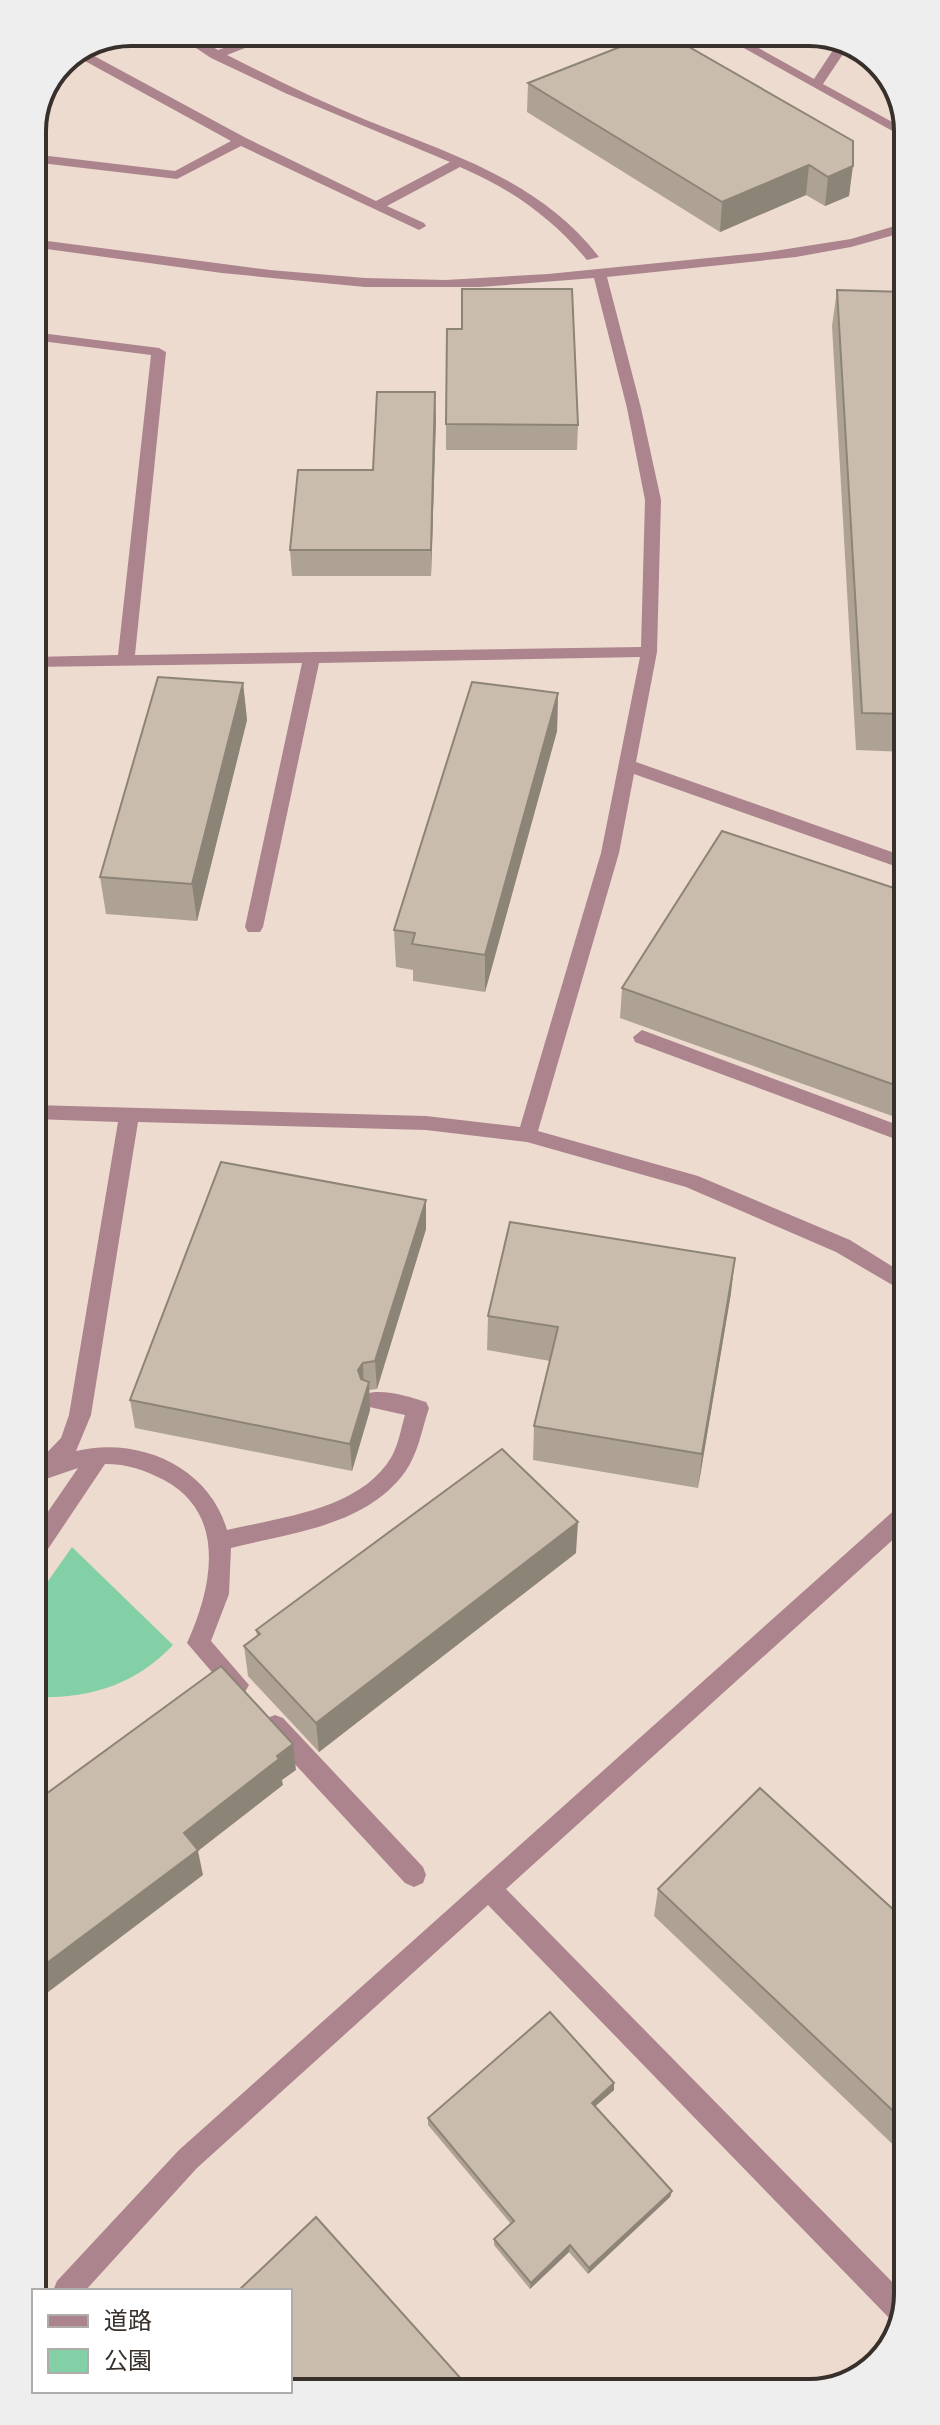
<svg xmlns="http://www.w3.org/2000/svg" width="940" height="2425" viewBox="0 0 940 2425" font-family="Inter,'Noto Sans JP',sans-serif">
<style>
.green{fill:#83d0a7}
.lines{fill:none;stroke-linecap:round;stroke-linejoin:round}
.minor{fill:#ac848d;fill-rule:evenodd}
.wall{fill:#aea294}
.shaded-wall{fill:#8d8478}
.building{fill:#cabcac;stroke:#8d8478;stroke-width:2}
.rim{fill:none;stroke:#37302b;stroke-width:4}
</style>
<rect width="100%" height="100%" fill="#eedbcf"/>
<path class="green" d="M72,1547L173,1645C135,1685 89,1699 35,1697L34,1601Z"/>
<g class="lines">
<g class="minor">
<path d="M172,32H187L218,50L268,32H286L227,55C273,78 319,101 366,120C451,154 541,181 599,257L587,260C551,217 511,189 460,167L387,206L424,223L426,226L419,230L241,146L177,179L32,162V154L175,171L231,141L74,55L85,51L246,138L376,201L450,162L285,93L211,58Z"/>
<polygon points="715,32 730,32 814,79 839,41 849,45 823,84 905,129 905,138"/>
<path d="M905,223V232L851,247L796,257L607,277L641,408L661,500L657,652L636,762L906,857V870L634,774L619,853L538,1131L698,1176L850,1240L906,1275V1293L836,1252L686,1187L527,1142L426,1130L138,1122L91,1415L76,1451C138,1436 209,1466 227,1530C281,1517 361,1510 392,1456C399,1443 401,1428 405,1415L365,1406L362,1400L365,1394C382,1388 409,1396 426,1402L429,1408C422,1429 418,1454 405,1472C366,1526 290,1533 231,1548L229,1594L211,1641L249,1685L245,1692L237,1695L229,1692L187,1643C212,1589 228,1514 164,1480C144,1470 128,1464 105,1464L42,1558L34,1560V1532L78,1468L43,1480L34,1475L35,1465L61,1438L69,1415L118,1122L34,1119V1105L426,1116L520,1127L601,853L640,657L319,663L263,927L260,932H248L245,927L302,663L33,667V657L118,655L151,355L33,340V332L159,348L166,352L135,655L641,647L645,500L627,408L594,278L480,287H365L222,273L32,247V239L270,270L365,278L446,280L548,274L768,252L851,239Z"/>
<polygon points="642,1030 906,1128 906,1143 635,1042 633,1037"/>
<polygon points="907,1504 907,1527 506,1889 907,2297 898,2323 892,2321 488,1905 197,2168 85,2291 53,2291 57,2281 179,2150 899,1506"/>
<polygon points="275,1715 283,1718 423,1867 426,1875 423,1883 414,1887 405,1883 267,1734 263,1726 267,1718"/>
</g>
</g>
<g class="wall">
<polygon points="528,83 853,141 849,196 825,206 806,195 720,232 527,112"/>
<polygon points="837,290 905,292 906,752 856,750 832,326"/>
<polygon points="436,418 431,576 292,576 290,550 373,470"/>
<polygon points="446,424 578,425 577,450 446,450"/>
<polygon points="243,683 247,720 197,921 106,914 100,877"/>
<polygon points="558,693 557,731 485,992 413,981 413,970 396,967 394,930"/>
<polygon points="906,892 906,1121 620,1018 622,988"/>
<polygon points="426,1229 377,1389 369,1390 370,1410 352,1471 135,1428 130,1400"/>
<polygon points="731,1293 698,1488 533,1460 534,1426 550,1361 487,1350 488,1316"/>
<polygon points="576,1553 319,1752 248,1676 244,1646 257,1636 256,1630"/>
<polygon points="658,1889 907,1922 908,2159 654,1916"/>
<polygon points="614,2083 614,2090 595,2106 672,2191 670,2197 588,2274 569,2252 530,2289 494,2245 494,2239 511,2224 428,2125 428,2118"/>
</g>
<g class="shaded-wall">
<polygon points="809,165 806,195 720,232 722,202"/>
<polygon points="853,166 849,196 825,206 828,177"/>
<polygon points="435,392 436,418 431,576 431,550"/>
<polygon points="243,683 247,720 197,921 192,884"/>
<polygon points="558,693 557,731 485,992 485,955"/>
<polygon points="426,1200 426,1229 377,1389 375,1361"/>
<polygon points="735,1258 731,1293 698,1488 702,1454"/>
<polygon points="363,1363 364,1391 358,1370"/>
<polygon points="369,1382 370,1410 352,1471 350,1444"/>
<polygon points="578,1522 576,1553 319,1752 316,1723"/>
<polygon points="293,1744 296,1770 282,1780 283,1785 198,1851 203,1875 35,2002 35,1972 184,1833"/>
<polygon points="614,2083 614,2090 591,2110 592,2103"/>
<polygon points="672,2191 670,2197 588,2274 589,2268"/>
<polygon points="570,2245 569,2252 530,2289 531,2283"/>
</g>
<g class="building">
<polygon points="658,32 663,32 853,141 853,166 828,177 809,165 722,202 528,83"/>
<polygon points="462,289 572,289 578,425 446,424 447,329 462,329"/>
<polygon points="837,290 905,292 905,714 862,713"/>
<polygon points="377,392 435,392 431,550 290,550 298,470 373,470"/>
<polygon points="158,677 243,683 192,884 100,877"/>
<polygon points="472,682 558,693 485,955 412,944 415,933 394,930"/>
<polygon points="722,831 906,892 906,1089 622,988"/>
<polygon points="221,1162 426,1200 375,1361 363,1363 358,1370 361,1379 369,1382 350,1444 130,1400"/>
<polygon points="510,1222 735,1258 702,1454 534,1426 558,1327 488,1316"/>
<polygon points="502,1449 578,1522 316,1723 244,1646 260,1634 256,1630"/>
<polygon points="221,1666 293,1744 277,1756 279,1759 184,1833 198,1850 35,1972 35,1802"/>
<polygon points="760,1788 907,1922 908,2125 658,1889"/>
<polygon points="550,2012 614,2083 592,2103 672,2191 589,2268 570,2245 531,2283 494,2239 514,2221 428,2118"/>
<polygon points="316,2217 472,2391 231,2392 230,2391 290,2391 290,2291 238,2291"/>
</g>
<path d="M0 0H940V2425H0ZM131 46H809A85 85 0 0 1 894 131V2294A85 85 0 0 1 809 2379H131A85 85 0 0 1 46 2294V131A85 85 0 0 1 131 46Z" fill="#efeeee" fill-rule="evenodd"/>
<path class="rim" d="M131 46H809A85 85 0 0 1 894 131V2294A85 85 0 0 1 809 2379H131A85 85 0 0 1 46 2294V131A85 85 0 0 1 131 46Z"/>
<rect x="32" y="2289" width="260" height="104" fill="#ffffff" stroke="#afacaa" stroke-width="2"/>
<rect x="48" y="2315" width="40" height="12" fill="#ac848d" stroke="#afacaa" stroke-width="2"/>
<text x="104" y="2329" font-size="24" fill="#37302b">道路</text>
<rect x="48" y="2349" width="40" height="24" fill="#83d0a7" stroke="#afacaa" stroke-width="2"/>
<text x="104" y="2369" font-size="24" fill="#37302b">公園</text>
</svg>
